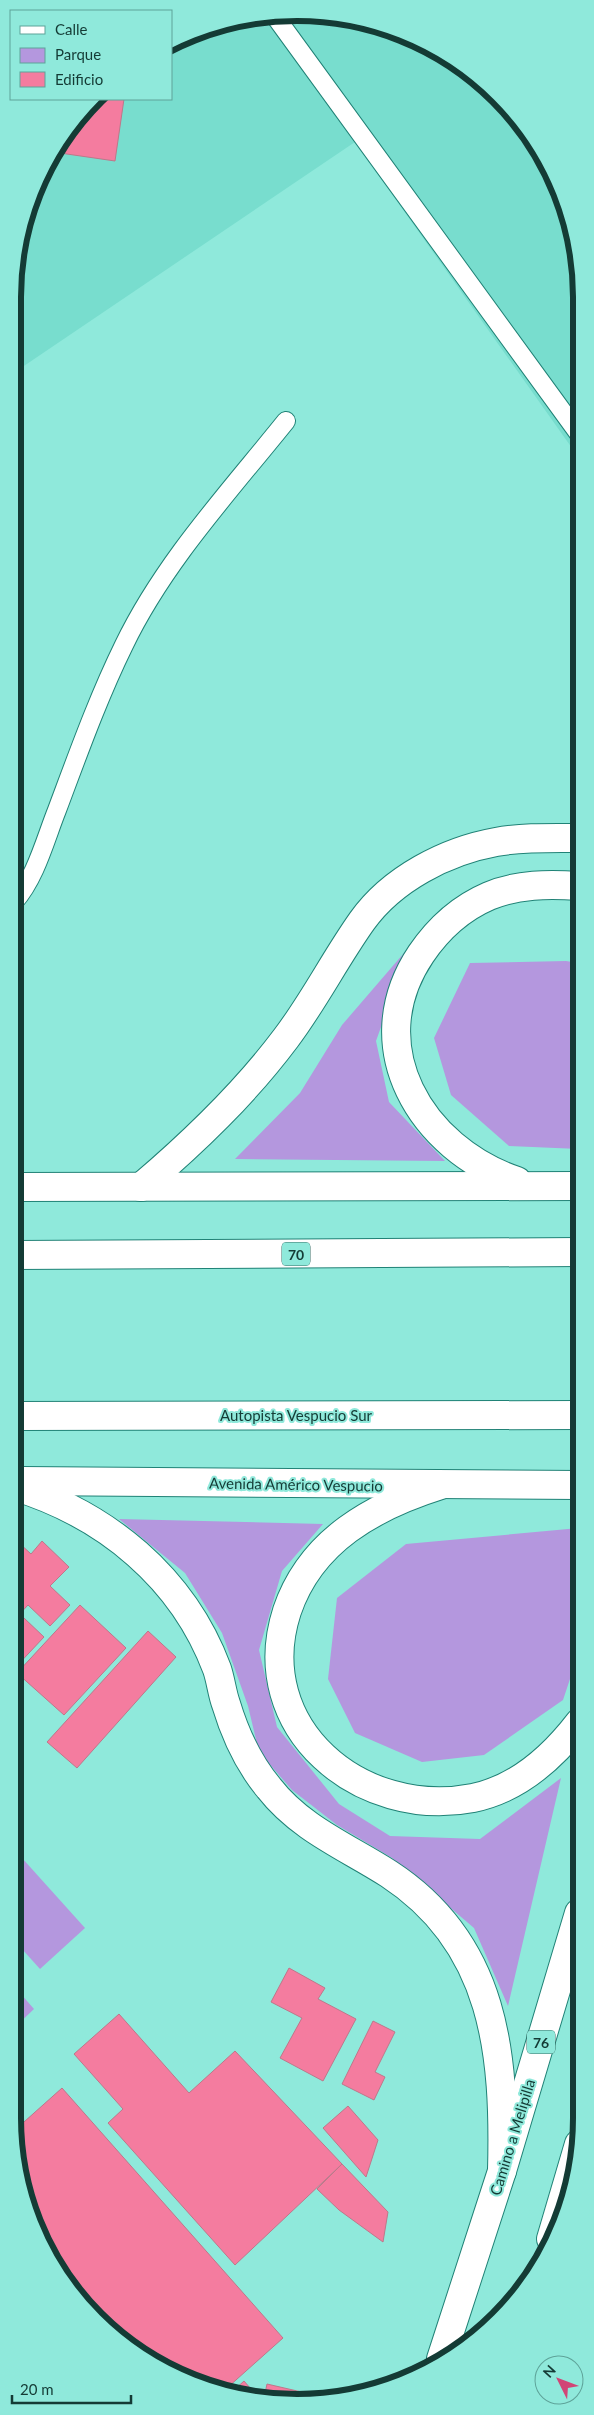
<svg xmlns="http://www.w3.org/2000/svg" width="594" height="2415" viewBox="0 0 594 2415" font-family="Lato,sans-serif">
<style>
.built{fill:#78ddce}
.green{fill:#b497de}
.building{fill:#f47c9f;stroke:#bd788a}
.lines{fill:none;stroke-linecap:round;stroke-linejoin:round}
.service-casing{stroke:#208276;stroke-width:20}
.primary-casing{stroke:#208276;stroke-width:30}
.motorway-casing{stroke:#208276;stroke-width:30}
.service{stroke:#fff;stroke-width:18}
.primary{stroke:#fff;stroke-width:28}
.motorway{stroke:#fff;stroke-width:28}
.labels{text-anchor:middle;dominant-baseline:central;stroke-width:4;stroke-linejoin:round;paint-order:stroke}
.shield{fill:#8fe9db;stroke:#396f67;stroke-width:1}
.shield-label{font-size:14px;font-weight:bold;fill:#143b35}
.street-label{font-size:15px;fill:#143b35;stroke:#8fe9db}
.rim{fill:none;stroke:#143b35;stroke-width:6}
</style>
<rect width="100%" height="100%" fill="#8fe9db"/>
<polygon class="built" points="334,15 423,42 498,96 552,171 579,260 579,458 355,142 15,372 15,260 51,155 100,99 171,99 171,48 224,22"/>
<g class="green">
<polygon points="410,946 376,1041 389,1102 445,1161 235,1159 300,1093 342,1025"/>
<polygon points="566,961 579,963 579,1149 509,1146 451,1095 434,1038 470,963"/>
<polygon points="119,1519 323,1524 282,1571 259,1650 277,1727 339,1804 390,1836 480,1839 561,1778 508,2006 474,1928 392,1858 337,1825 292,1790 259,1752 248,1706 222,1633 185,1573"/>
<polygon points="579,1528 579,1652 563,1700 484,1755 422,1762 355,1733 328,1679 337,1598 406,1544"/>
<polygon points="13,1848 85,1928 40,1969 13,1939"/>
<polygon points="13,1985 34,2009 13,2029"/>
</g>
<g class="building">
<polygon points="100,99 124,99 115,161 53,152"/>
<polygon points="42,1541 69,1567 50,1586 70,1605 50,1626 28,1605 15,1619 13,1618 13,1544 18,1542 31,1554"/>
<polygon points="80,1605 126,1648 64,1715 17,1673"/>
<polygon points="24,1618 44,1637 13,1670 13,1629"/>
<polygon points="148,1631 176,1657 77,1768 47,1742"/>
<polygon points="289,1968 325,1988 318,1999 356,2019 323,2081 280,2058 302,2018 271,2002"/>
<polygon points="119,2014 189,2093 235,2051 342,2164 235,2265 108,2123 123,2109 74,2054"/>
<polygon points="373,2021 395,2032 375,2072 385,2077 374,2100 342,2084"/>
<polygon points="62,2088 283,2338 227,2388 171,2373 95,2314 75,2292 34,2227 15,2130"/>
<polygon points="348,2106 378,2140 366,2177 323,2128"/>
<polygon points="342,2164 388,2212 383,2242 339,2210 317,2189"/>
<polygon points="244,2381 257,2396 234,2390"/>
<polygon points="267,2384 319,2396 278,2402 264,2398"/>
</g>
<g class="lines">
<g class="service-casing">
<g id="service">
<polyline points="277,19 579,434"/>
<path d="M14,902C36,877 45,840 57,810C78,754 98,698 124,645C164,562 229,492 286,421"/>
</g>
</g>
<g class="primary-casing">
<g id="primary">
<path d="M517,1181C421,1149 359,1046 421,954C438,929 461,908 489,896C517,884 549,884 579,886"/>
<polyline points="14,1187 579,1186"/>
<path d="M141,1187C195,1141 244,1094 286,1038C314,1001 335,959 362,921C392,879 446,851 496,842C523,837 552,838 579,838"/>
<polyline points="21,1481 579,1485"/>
<path d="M441,1485C374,1506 311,1540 287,1611C249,1728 361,1820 473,1798C517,1789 552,1758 579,1723"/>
<path d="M13,1486C106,1514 183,1578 217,1669C221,1681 222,1693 226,1704C235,1734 249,1764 269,1788C301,1829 347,1847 389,1874C496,1944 505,2055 502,2171"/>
<polyline points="551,2239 579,2144"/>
<polyline points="441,2359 502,2171 579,1913"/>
</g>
</g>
<g class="motorway-casing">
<g id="motorway">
<polyline points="14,1255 579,1252"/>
<polyline points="13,1416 579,1415"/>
</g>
</g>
<use href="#service" class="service"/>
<use href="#primary" class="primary"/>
<use href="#motorway" class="motorway"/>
</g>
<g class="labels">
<g class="shield">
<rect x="282" y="1242.5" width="28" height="23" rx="4"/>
<rect x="527" y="2030.5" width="28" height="23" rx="4"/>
</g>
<g class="shield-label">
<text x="296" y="1254">70</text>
<text x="541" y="2042">76</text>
</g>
<g class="street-label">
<text x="296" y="1415">Autopista Vespucio Sur</text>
<text transform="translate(296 1484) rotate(1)">Avenida Américo Vespucio</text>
<text transform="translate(512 2137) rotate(-73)">Camino a Melipilla</text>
</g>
</g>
<path d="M0 0H594V2415H0ZM297 21H297A276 276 0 0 1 573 297V2118A276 276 0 0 1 297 2394H297A276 276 0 0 1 21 2118V297A276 276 0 0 1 297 21Z" fill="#8fe9db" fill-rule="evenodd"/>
<path class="rim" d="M297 21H297A276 276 0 0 1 573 297V2118A276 276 0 0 1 297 2394H297A276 276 0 0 1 21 2118V297A276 276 0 0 1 297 21Z"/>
<rect x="10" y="10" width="162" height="90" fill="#8fe9db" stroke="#5ea399"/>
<rect x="20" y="26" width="25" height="8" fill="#ffffff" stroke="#5ea399"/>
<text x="55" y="35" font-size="15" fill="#143b35">Calle</text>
<rect x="20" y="48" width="25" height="15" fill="#b497de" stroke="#5ea399"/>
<text x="55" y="60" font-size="15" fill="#143b35">Parque</text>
<rect x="20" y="72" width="25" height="15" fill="#f47c9f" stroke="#5ea399"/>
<text x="55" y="85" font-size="15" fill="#143b35">Edificio</text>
<g transform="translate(559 2380) rotate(312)"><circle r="24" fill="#8fe9db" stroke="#5ea399"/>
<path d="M0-4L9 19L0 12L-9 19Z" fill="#d14576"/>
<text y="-8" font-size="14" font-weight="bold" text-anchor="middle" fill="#143b35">N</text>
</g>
<path d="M12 2395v8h119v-8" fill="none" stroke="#143b35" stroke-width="2.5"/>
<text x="20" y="2395" font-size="15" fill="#143b35" stroke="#8fe9db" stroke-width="4" paint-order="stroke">20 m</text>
</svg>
